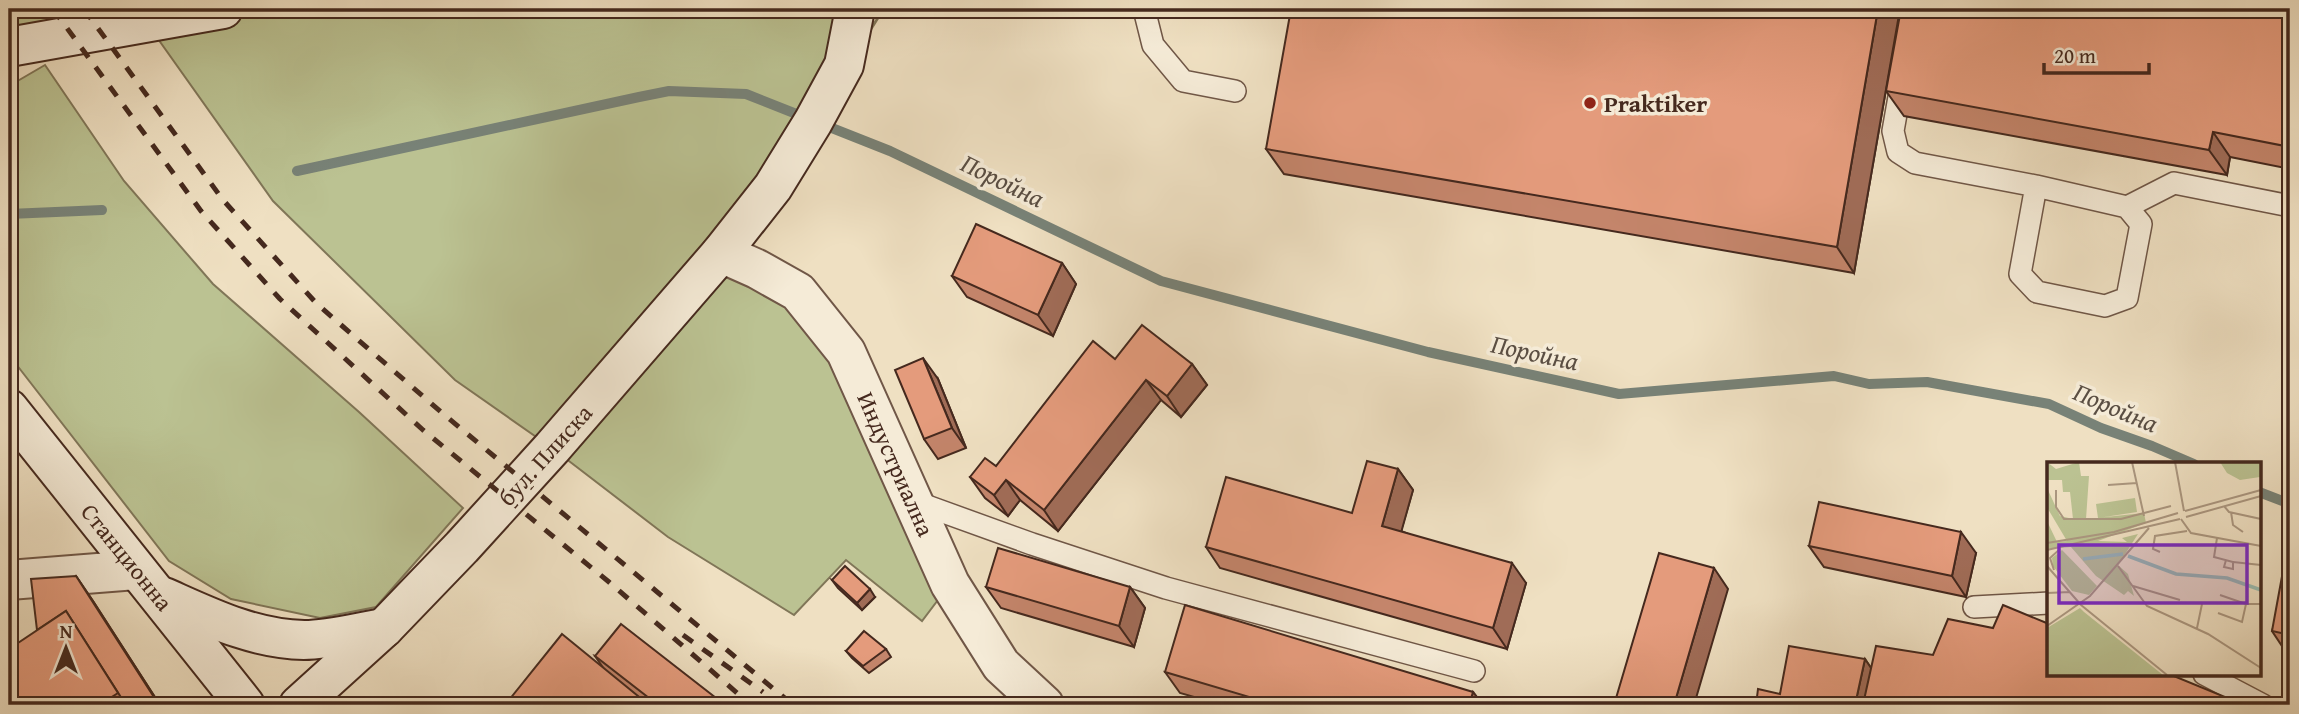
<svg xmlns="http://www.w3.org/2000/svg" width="2299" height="714" viewBox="0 0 2299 714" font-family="'Gentium Book Plus',serif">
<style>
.green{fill:#bbc292;stroke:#807658;stroke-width:2}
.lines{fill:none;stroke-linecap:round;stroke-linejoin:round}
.stream{stroke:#788277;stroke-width:10}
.service-casing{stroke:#705747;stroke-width:24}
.minor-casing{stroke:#705747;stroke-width:42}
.secondary-casing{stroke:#45291e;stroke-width:42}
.service{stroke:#f5ebd7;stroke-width:21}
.minor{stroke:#f5ebd7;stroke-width:38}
.secondary{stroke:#f5ebd7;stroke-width:38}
.rail{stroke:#45291e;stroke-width:5;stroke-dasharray:12 12;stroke-linecap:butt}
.wall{fill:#c4856b;stroke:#45291e;stroke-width:2}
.shaded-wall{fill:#a06c57;stroke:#45291e;stroke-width:2}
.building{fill:#e49b7c;stroke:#45291e;stroke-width:2}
.poi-dot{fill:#8f2418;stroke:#f5ebd7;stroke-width:2.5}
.labels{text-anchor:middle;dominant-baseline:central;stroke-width:7;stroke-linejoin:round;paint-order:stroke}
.poi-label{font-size:24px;font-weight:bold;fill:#45291e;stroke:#f5ebd7;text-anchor:start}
.street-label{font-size:24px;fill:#45291e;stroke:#f5ebd7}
.water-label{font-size:26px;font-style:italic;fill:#5a4e43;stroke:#f5ebd7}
.inset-river{fill:none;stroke:#9abdb2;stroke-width:3.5}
.inset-road{fill:none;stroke:#ab9780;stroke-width:2}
.view{fill:#7b2cbf;fill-opacity:0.15;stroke:#7b2cbf;stroke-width:3.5}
.inset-edge{fill:none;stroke:#45291e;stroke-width:3.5}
</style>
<rect width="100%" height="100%" fill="#efe0c2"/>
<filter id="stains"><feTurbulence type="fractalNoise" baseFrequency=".00286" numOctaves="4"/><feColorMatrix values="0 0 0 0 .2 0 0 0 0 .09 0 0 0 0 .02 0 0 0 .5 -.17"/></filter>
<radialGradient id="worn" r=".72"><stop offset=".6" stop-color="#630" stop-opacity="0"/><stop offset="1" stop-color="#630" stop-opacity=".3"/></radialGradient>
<g class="green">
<polygon points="9,9 150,9 9,32"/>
<polygon points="223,9 855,9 845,64 884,9 796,149 721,253 798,292 950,584 922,621 846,560 794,615 668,537 552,448 455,380 273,201 146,22"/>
<polygon points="45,65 124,181 213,284 359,412 463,508 376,607 320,618 231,599 169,561 9,355 9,86"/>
</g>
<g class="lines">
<g class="stream">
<polyline points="297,171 639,97 669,91 746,94 890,151 1161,281 1428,352 1619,394 1834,376 1869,384 1927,382 2049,404 2101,428 2152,446 2194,464"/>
<polyline points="9,214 102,210"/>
<polyline points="2259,492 2290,504"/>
</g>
<g class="service-casing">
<g id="service">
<polyline points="1144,9 1153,45 1183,81 1235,91"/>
<polyline points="1902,80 1893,131 1898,152 1915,163 2036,186 2127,207 2141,224 2127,298 2105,306 2037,292 2020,274 2036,186"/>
<polyline points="2127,207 2174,183 2290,206"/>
<polyline points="913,501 1032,544 1166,588 1474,671"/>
<polyline points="1974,607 2049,603"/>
<polyline points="2204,674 2263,705"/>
</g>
</g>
<g class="minor-casing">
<g id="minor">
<polyline points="721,253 757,269 798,292 846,352 950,584 1001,665 1044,705"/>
<polyline points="9,580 136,570"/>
</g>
</g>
<g class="secondary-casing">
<g id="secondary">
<polyline points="9,47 223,9"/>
<polyline points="9,409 245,705"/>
<path d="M164,597C209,617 253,639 304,640C329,640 359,632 384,628"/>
<polyline points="299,705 384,628 462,547 552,448 721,253 773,187 813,122 844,65 855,9"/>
</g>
</g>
<use href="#service" class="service"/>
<use href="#minor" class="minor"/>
<use href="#secondary" class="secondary"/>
<g class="rail">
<polyline points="53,9 201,211 280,299 423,430 609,582 751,705"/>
<polyline points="84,9 223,200 317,304 441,412 793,705"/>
<polyline points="683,635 763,692"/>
</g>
</g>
<g class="wall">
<polygon points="1900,9 1854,273 1284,174 1266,149"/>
<polygon points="2290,9 2290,169 2230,157 2227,175 1904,116 1886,91"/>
<polygon points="1062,263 1076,284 1053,336 967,297 952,276"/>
<polygon points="1115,359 1192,364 1207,385 1181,417 1161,400 1058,531 1020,500 1008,516 985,498 970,477 996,466"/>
<polygon points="938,379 966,448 938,459 924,439"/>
<polygon points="1398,469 1413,490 1401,531 1526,583 1507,649 1220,568 1206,547 1352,513"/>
<polygon points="1809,546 1976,553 1966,597 1824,567"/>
<polygon points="2290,572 2290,653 2286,652 2272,631"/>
<polygon points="76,576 93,601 160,705 21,705 37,630"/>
<polygon points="832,580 875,597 862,610 838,588"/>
<polygon points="986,587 1130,587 1145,608 1134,647 1001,608"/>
<polygon points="886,649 891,657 869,673 852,658 846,651"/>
<polygon points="1933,655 2230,699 2235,705 1756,705 1865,659 1871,668"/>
<polygon points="595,656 725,705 505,705 604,669"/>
<polygon points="1165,672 1473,692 1483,705 1222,705 1180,693"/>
</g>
<g class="shaded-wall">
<polygon points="1878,9 1900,9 1854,273 1837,247"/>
<polygon points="2213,132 2230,157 2227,175 2209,150"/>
<polygon points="1062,263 1076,284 1053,336 1038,315"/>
<polygon points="923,358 938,379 966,448 952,428"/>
<polygon points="1192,364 1207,385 1181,417 1167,396"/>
<polygon points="1146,380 1161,400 1058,531 1044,510"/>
<polygon points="1398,469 1413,490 1397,547 1382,526"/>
<polygon points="1006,480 1020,500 1008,516 994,495"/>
<polygon points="1961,532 1976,553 1966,597 1952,576"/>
<polygon points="1512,563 1526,583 1507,649 1493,628"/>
<polygon points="1714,568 1728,589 1694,705 1674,705"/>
<polygon points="76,576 93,601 160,705 159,705"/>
<polygon points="1130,587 1145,608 1134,647 1119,626"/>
<polygon points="870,589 875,597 862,610 857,603"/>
<polygon points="1865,659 1879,680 1864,700 1867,705 1855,705"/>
<polygon points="1473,692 1483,705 1469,705"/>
<polygon points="2230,699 2235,705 2228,705"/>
</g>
<g class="building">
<polygon points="1291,9 1878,9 1837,247 1266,149"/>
<polygon points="1901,9 2290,9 2290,147 2213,132 2209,150 1886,91"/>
<polygon points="976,224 1062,263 1038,315 952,276"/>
<polygon points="1142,325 1192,364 1167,396 1146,380 1044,510 1006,480 994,495 970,477 985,458 996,466 1093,341 1115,359"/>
<polygon points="923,358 952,428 924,439 895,370"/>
<polygon points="1367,461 1398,469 1382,526 1512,563 1493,628 1206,547 1226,477 1352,513"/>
<polygon points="1819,502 1961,532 1952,576 1809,546"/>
<polygon points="998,548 1130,587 1119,626 986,587"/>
<polygon points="1659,553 1714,568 1674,705 1614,705"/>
<polygon points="845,566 870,589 857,603 832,580"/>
<polygon points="2283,571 2290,572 2290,635 2272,631"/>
<polygon points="76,576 159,705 111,705 122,699 66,611 37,630 31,579"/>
<polygon points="1185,605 1473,692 1469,705 1276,705 1165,672"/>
<polygon points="2003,605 2049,624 2049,674 2169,674 2230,699 2228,705 1890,705 1864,700 1876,646 1933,655 1948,619 1993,628"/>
<polygon points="66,611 118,693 99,705 21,705 9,686 9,649"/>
<polygon points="621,624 725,705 658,705 595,656"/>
<polygon points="864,631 886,649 863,666 846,651"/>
<polygon points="562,634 649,705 505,705"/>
<polygon points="1789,646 1865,659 1855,705 1756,705 1758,689 1780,694"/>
</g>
<circle class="poi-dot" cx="1590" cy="103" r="7"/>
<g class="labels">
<g class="poi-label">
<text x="1604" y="103">Praktiker</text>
</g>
<g class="street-label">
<text transform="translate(545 455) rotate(-48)">бул. Плиска</text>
<text transform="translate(896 464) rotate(66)">Индустриална</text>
<text transform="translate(127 557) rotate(51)">Станционна</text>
</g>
<g class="water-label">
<text transform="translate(1003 180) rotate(26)">Поройна</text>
<text transform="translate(1535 352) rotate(12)">Поройна</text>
<text transform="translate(2116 407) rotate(23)">Поройна</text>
</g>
</g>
<g transform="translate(2047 462)">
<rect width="214" height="214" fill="#efe0c2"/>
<path d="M0,0L9,7L32,0L34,14H42L39,57L97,51L99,61L51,79L80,80L75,76L91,72L71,103L81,112L87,134L81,129L77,133L49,114L24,85L0,87V59L10,80L20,79L1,47L0,44V26L13,54L26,57L23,30H16L15,18H0ZM173,0H213V15L193,18L180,11ZM88,36L90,50L51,56L49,42ZM15,88L50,124L42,133L25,129L6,104L5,96ZM33,146L37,150L116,213H0V166Z" fill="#bbc292"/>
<path class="inset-river" d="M81,94L129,112L180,116L214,128M36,97L76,92"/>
<path class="inset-road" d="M85,0L97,54M128,0L137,49M61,23L90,21M9,28V45L17,57H74L124,44M177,44L182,50L214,57M138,49L214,28M184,50L186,63L196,70M139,55L214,34M134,57L144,71L214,84M170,76L167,95L186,100V107L177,105L179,98M0,81L67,70L131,51M0,88L133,57M113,90L106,87L108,74L140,69M186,100L214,103M0,104L34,143M71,104L100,144L161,172L214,206M7,108L3,96L13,87M86,124L133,138M0,131L23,130M173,133L199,142M34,143L120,213M171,151L195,160L199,142H214M0,164L43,134L102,66M150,166L155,142"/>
<path class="view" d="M12,83H200V141H12Z"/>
<rect width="214" height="214" class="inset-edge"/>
</g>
<rect width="2299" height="714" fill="none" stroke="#efe0c2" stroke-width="35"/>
<rect x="10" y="10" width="2278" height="693" fill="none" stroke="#45291e" stroke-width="3.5"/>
<rect x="18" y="18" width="2264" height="679" fill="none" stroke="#45291e" stroke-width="2"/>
<g transform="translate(66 648)" stroke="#f5ebd7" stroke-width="5" paint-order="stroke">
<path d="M0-5L12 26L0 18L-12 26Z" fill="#45291e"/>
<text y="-10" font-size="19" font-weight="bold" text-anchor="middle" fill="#45291e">N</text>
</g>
<path d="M2044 63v10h105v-10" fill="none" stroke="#45291e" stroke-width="3.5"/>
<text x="2054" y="63" font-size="21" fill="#45291e" stroke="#f5ebd7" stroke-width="5" paint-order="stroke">20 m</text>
<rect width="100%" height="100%" filter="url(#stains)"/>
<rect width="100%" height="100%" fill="url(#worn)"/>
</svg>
